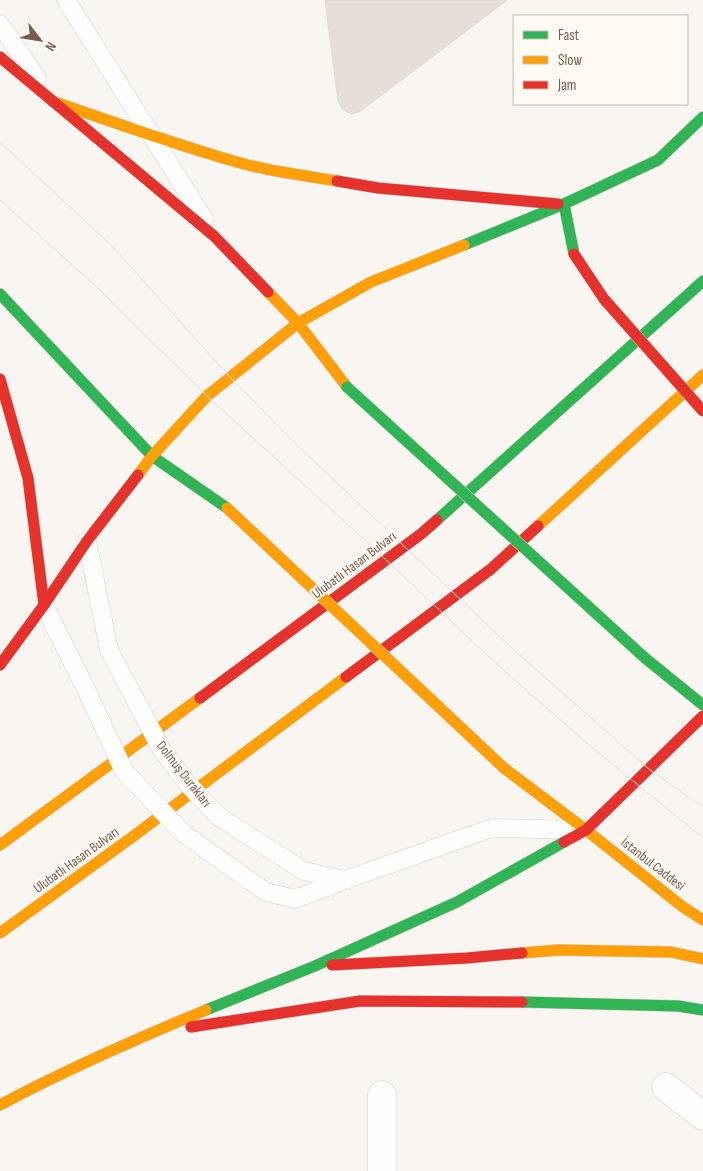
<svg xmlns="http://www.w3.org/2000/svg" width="703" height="1171" viewBox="0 0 703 1171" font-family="'Sofia Sans Condensed',sans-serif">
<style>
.building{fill:#e6ded7;stroke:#e2d8d2}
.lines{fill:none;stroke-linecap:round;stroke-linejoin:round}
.lane-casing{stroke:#d7d1cb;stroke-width:19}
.street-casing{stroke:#d7d1cb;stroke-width:29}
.fast-casing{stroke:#dad1cc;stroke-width:12}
.slow-casing{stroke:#dad1cc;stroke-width:12}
.jam-casing{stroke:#dad1cc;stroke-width:12}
.lane{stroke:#fefefd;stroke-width:18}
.street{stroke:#fefefd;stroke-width:28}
.fast{stroke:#30b455;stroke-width:11}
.slow{stroke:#ff9f0a;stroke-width:11}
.jam{stroke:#e5322d;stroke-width:11}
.tram{stroke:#e6e3e7;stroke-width:1}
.lane-bridge-casing{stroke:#d7d1cb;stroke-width:19;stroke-linecap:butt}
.fast-bridge-casing{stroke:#dad1cc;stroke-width:12;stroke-linecap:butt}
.slow-bridge-casing{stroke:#dad1cc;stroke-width:12;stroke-linecap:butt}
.jam-bridge-casing{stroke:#dad1cc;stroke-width:12;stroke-linecap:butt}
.lane-bridge{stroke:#fefefd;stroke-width:18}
.fast-bridge{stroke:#30b455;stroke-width:11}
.slow-bridge{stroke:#ff9f0a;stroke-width:11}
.jam-bridge{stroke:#e5322d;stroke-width:11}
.labels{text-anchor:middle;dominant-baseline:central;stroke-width:4;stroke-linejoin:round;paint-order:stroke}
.street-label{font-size:14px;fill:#7a5c4d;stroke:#fffaf3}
</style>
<rect width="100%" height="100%" fill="#f9f5f0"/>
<polygon class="building" points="325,0 507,0 361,111 352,114 343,110 338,101"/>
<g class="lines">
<g class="lane-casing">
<g id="lane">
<polyline points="66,0 204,219"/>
<polyline points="0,24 37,78"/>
<polyline points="87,541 109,650"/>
<polyline points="44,605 85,687"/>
<polyline points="304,871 345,880 492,828 581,830"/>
<polyline points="266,892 295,899 345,880"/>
</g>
</g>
<g class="street-casing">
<g id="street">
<polyline points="666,1087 703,1116"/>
<polyline points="382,1095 382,1171"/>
</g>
</g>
<g class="fast-casing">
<g id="fast">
<polyline points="564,204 574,254"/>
<polyline points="464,245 564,204 658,160 703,117"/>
<polyline points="0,294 152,456 227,508"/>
<polyline points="437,520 703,281"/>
<polyline points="645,658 703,705"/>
<polyline points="522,1002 678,1006 703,1010"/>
<polyline points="206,1010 315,966 457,902 564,842"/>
</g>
</g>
<g class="slow-casing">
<g id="slow">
<path d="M52,101C116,123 179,146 244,164C274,172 306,176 337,181"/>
<polyline points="268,292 298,323 347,387"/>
<polyline points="138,475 152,456 207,396 298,323 371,282 464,245"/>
<polyline points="538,526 703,375"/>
<polyline points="504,768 586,830 683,907 703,920"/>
<polyline points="0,845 200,698"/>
<polyline points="0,933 135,835 346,677"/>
<polyline points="522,953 558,950 671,952 703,959"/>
<path d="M0,1105C67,1069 136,1039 206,1010"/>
</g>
</g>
<g class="jam-casing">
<g id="jam">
<polyline points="0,57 214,236 268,292"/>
<polyline points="337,181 378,188 558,204"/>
<polyline points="0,379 28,478 44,605"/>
<polyline points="0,665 44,605 87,541 138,475"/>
<polyline points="346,677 491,569 538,526"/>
<polyline points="200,698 421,534 437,520"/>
<polyline points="564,842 586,830 703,716"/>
<polyline points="332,965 467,958 522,953"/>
<polyline points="191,1027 360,1001 522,1002"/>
</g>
</g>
<use href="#lane" class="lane"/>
<use href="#street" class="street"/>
<use href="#fast" class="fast"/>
<use href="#slow" class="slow"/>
<use href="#jam" class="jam"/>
<g class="tram">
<polyline points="0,142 112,246 230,377 299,447 514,650 650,770 703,807"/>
<polyline points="0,200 99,289 207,396 367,542 501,668 588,744 703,838"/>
</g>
<g class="lane-bridge-casing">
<g id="lane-bridge">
<polyline points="109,650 162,750 187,783 219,817 304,871"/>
<polyline points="85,687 124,771 184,834 266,892"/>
</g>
</g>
<g class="fast-bridge-casing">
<polyline id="fast-bridge" points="347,387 645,658"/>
</g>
<g class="slow-bridge-casing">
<polyline id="slow-bridge" points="227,508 504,768"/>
</g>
<g class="jam-bridge-casing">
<polyline id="jam-bridge" points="574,254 604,299 703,411"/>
</g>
<use href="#lane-bridge" class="lane-bridge"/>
<use href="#fast-bridge" class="fast-bridge"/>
<use href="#slow-bridge" class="slow-bridge"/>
<use href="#jam-bridge" class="jam-bridge"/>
</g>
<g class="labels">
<g class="street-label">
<text transform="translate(354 565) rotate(-37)">Ulubatlı Hasan Bulvarı</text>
<text transform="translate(184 774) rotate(52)">Dolmuş Durakları</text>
<text transform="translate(76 860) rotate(-36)">Ulubatlı Hasan Bulvarı</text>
<text transform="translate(653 864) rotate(38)">İstanbul Caddesi</text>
</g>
</g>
<rect x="513" y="15" width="175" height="90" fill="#fffaf3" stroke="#cabbb1"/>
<rect x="523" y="31" width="25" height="8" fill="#30b455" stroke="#cabbb1"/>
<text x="558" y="40" font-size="15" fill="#7a5c4d">Fast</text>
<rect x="523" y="56" width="25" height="8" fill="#ff9f0a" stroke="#cabbb1"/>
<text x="558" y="65" font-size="15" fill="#7a5c4d">Slow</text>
<rect x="523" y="81" width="25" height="8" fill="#e5322d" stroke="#cabbb1"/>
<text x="558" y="90" font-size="15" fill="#7a5c4d">Jam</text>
<g transform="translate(40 40) rotate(121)" stroke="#fffaf3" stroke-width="4" paint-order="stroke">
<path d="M0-4L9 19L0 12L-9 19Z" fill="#7a5c4d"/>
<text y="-8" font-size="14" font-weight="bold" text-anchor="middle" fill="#7a5c4d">N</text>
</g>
</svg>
